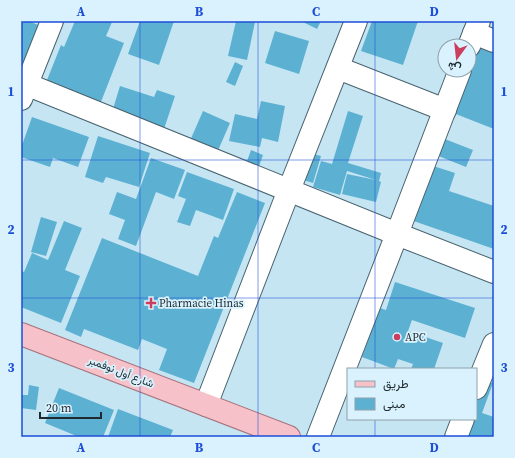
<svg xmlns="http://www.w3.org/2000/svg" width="515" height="458" viewBox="0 0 515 458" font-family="'Source Serif 4',Vazirmatn,serif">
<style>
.building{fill:#5cb1d3}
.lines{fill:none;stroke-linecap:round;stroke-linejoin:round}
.minor-casing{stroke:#48636f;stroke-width:24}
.major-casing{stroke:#a6717b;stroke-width:24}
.minor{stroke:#fff;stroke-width:22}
.major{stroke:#f6c1c8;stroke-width:22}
.grid{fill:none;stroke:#1d4ed8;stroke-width:1;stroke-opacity:0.55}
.poi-dot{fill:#cc3d5e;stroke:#d9f2fd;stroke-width:1.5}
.labels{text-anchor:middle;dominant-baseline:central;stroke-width:3.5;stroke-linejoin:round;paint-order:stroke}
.poi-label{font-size:11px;fill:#1d292e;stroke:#d9f2fd;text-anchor:start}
.street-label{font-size:11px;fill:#1d292e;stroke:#d9f2fd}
.neatline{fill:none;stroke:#1d4ed8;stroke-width:1.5}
.grid-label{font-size:13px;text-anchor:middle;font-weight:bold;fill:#1d4ed8}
</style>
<rect width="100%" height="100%" fill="#c6e5f3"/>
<g class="building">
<polygon points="21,21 28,21 41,26 21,71"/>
<polygon points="75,21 110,21 112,22 106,36 124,43 97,112 45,85 61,45 64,47"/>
<polygon points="140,21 174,21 159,65 128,54"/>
<polygon points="236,21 250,21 255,22 247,60 228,56"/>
<polygon points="301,21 321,21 317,29"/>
<polygon points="372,21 418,21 403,65 361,51"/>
<polygon points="275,31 309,41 299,74 265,63"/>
<polygon points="469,46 494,47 494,129 443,109 469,70"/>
<polygon points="235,62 243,66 235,86 226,82"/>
<polygon points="120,86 154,97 157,90 175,96 164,129 112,112"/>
<polygon points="261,101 285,106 278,142 262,138 260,147 229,141 235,114 257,119"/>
<polygon points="203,111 230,123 216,155 189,143"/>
<polygon points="348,111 363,116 348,163 381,173 379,181 381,182 376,202 342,194 347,174 376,180 347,171 340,195 313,187 321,161 332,164"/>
<polygon points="32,117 89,137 78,167 53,158 50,167 21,157 21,148"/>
<polygon points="98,136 150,153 139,187 106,177 103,183 85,177"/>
<polygon points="437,136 473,150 466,167 431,153"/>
<polygon points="295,149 321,156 313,183 287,175"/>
<polygon points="251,150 263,155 258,169 246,164"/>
<polygon points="151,158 185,170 174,199 156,192 136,246 118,239 125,220 109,214 117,192 136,199"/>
<polygon points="424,163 455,173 449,191 494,206 494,249 405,218"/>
<polygon points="187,172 234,189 223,220 196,210 190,226 177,222 186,199 178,196"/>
<polygon points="237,192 265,203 194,383 159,370 167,349 142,339 138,350 84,329 81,337 65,330 102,238 198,276 214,236 218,238"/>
<polygon points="41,217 57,222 46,256 31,252"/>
<polygon points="64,221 82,228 65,270 80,276 61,323 21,307 21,271 24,272 32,253 48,260"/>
<polygon points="395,282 475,308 465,338 412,320 408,331 443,343 434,369 411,369 413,364 398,359 394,369 362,357 380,308 386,310"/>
<polygon points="476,377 493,383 482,413 494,417 494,437 449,437 456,419 476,419"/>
<polygon points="29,385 39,387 36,410 21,408 21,395 28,395"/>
<polygon points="59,388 114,410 103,437 79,437 45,423"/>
<polygon points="118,409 173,430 170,437 108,437"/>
</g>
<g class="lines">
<g class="minor-casing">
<g id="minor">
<polyline points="474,33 494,41"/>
<polyline points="469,46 479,21"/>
<polyline points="338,68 445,110"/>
<polyline points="21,82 397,234 494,272"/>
<polyline points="21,99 52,21"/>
<polyline points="476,388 494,344"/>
<polyline points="206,405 289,190 356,21"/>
<polyline points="318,437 397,234 460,70"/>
<polyline points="456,437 463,419"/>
</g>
</g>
<g class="major-casing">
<polyline id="major" points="21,334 289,437"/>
</g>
<use href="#minor" class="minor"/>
<use href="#major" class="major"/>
</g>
<path class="grid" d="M140,21V437M258,21V437M375,21V369M21,160H494M21,298H494M375,419V437"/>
<g class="poi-dot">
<path d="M149 297h4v4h4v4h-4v4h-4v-4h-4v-4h4z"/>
<circle cx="397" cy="337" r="4"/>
</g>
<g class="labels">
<g class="poi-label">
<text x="159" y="303">Pharmacie Hinas</text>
<text x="405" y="337">APC</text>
</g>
<g class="street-label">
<text transform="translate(121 372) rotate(21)">شارع أول نوفمبر</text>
</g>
</g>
<rect width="515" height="458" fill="none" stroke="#d9f2fd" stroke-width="44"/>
<rect x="347" y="368" width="130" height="52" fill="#d9f2fd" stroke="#8ea2aa"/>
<rect x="355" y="381" width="20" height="6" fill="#f6c1c8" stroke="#8ea2aa"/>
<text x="383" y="388" font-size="12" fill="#1d292e">طريق</text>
<rect x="355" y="398" width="20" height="12" fill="#5cb1d3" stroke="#8ea2aa"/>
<text x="383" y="408" font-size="12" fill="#1d292e">مبنى</text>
<g transform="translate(457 58) rotate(195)"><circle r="19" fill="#d9f2fd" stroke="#8ea2aa"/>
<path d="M0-3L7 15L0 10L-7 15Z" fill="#cc3d5e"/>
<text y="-6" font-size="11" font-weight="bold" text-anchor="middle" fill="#1d292e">ش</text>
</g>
<path d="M40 412v6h61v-6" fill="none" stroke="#1d292e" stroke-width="2"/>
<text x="46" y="412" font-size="12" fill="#1d292e" stroke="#d9f2fd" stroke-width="3" paint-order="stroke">20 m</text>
<rect x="22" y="22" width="471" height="414" class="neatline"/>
<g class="grid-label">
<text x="81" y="16">A</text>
<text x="199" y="16">B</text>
<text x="316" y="16">C</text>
<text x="434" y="16">D</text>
<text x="11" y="96">1</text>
<text x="504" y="96">1</text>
<text x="11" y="234">2</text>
<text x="504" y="234">2</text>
<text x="11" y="372">3</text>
<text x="504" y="372">3</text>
<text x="81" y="452">A</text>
<text x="199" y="452">B</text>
<text x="316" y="452">C</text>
<text x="434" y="452">D</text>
</g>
</svg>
